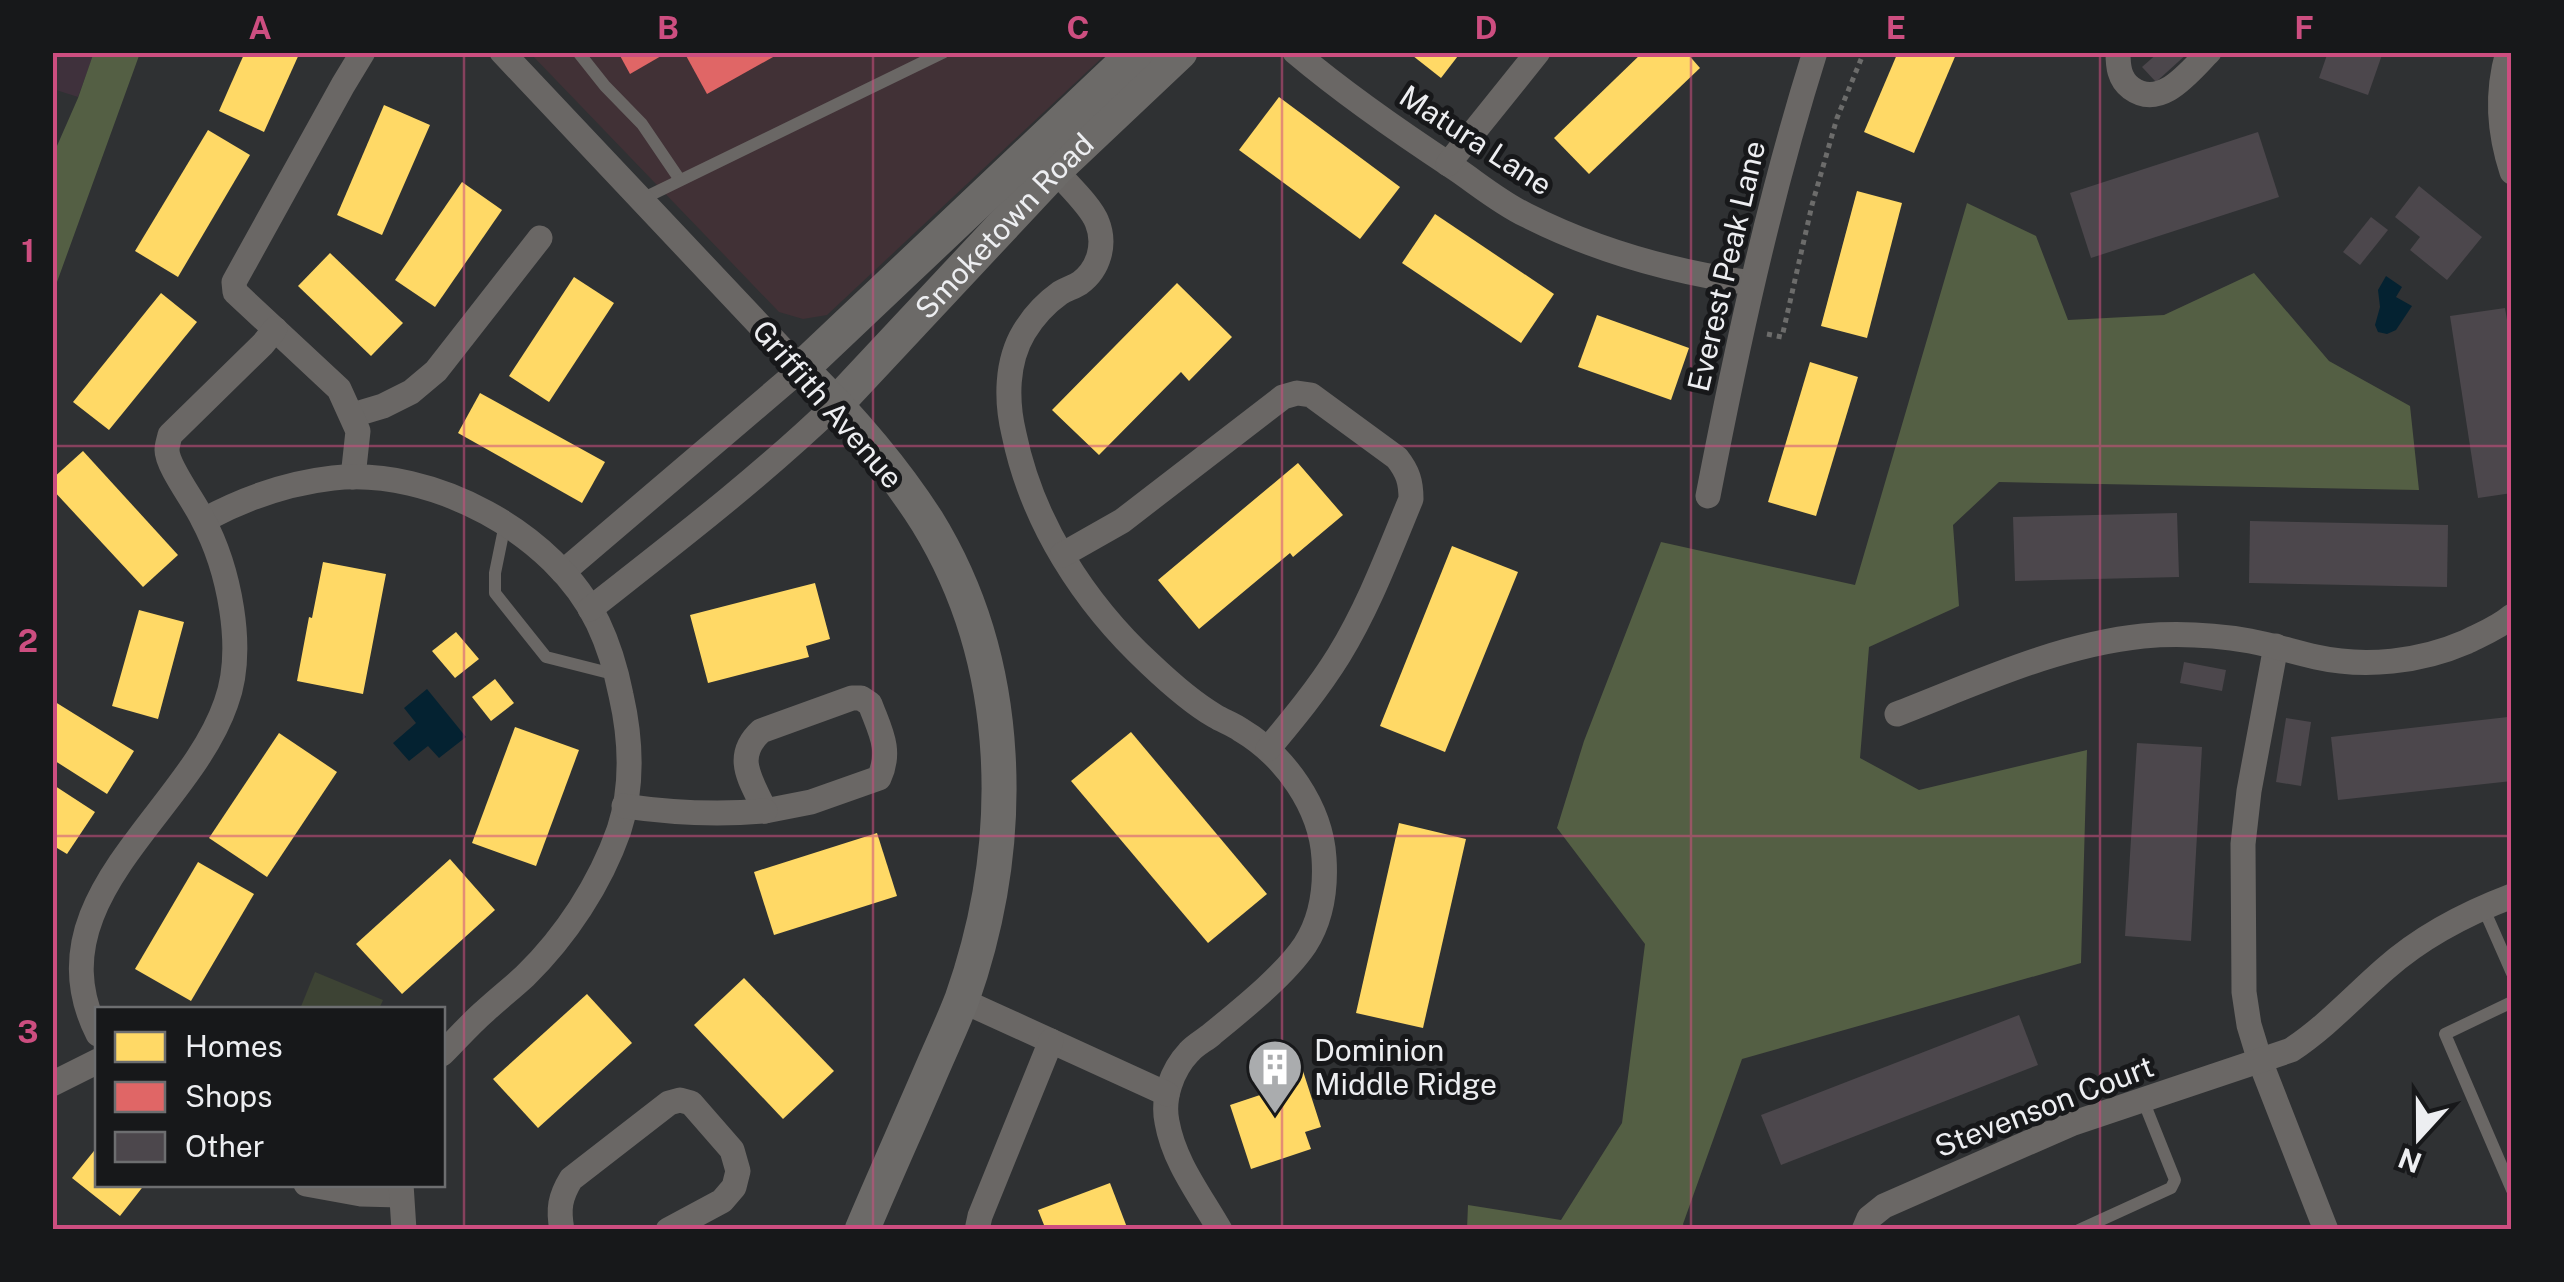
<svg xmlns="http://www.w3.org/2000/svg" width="2564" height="1282" viewBox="0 0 2564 1282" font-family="'Public Sans',sans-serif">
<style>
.commercial{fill:#413136}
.industrial{fill:#3f313c}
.green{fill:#3d4334}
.forest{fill:#545f44}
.water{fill:#042231}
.homes{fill:#ffd966}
.shops{fill:#e06666}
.building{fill:#4c474c}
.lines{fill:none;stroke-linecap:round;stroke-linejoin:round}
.path{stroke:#6c6c6b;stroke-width:5;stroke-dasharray:5 5;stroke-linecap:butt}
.lane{stroke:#6a6765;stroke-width:12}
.street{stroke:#6a6765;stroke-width:25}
.secondary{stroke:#6c6a68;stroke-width:35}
.grid{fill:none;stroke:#cd4e80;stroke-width:2.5;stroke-opacity:0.55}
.labels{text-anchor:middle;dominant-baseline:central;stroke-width:10;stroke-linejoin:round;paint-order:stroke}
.street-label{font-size:30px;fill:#edeef1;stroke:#17181a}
.poi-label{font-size:30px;fill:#edeef1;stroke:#17181a;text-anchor:start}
.neatline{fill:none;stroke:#cd4e80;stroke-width:4}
.grid-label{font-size:32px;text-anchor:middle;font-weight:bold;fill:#cd4e80}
</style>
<rect width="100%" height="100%" fill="#2f3133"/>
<polygon class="commercial" points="530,53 1107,53 827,315 803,319 779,312"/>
<polygon class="industrial" points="53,53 94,53 78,97 53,89"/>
<polygon class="green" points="315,972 383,1000 379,1009 300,1009"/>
<g class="forest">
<polygon points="94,52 140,53 53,293 53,155 78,98"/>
<polygon points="1967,203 2036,236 2068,320 2164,315 2254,273 2329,361 2410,406 2419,490 1999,482 1953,525 1959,606 1869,647 1860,758 1919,790 2087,750 2081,963 1742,1059 1683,1224 1685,1229 1467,1229 1468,1205 1561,1220 1622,1123 1645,944 1557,828 1584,741 1661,542 1855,585"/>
</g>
<g class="water">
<polygon points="2386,276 2402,287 2396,297 2412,306 2396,330 2387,334 2378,332 2375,325 2380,307 2378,290"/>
<polygon points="427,689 466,737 439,758 428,746 409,761 393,743 416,723 404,708"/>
</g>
<g class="homes">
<polygon points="245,52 300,52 264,132 219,111"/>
<polygon points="1408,52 1461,52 1441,78"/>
<polygon points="1643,52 1686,52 1700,68 1589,174 1554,138"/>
<polygon points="1898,52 1957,52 1914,153 1864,132"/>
<polygon points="1279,97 1400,187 1360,239 1239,150"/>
<polygon points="384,105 430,125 382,235 337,215"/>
<polygon points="208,130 250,155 178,277 135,251"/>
<polygon points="462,182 502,210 435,307 395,280"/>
<polygon points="1857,191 1902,203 1867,338 1821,326"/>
<polygon points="1435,214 1554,294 1521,343 1402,263"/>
<polygon points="330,253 403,323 371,356 298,286"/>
<polygon points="574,277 614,303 549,402 509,376"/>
<polygon points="1177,283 1232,337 1189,381 1181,372 1099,455 1052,410"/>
<polygon points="161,293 197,322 109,430 73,402"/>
<polygon points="1597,315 1689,348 1671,400 1578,367"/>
<polygon points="1810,362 1858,377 1816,516 1768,502"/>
<polygon points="480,393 605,462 582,503 458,433"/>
<polygon points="83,451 178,555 143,587 52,489 52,479"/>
<polygon points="1298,463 1343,515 1293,557 1290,553 1199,629 1158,580"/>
<polygon points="1452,546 1518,572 1445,752 1380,726"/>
<polygon points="323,562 386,574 363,694 297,681 309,617 312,618"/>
<polygon points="815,583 830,639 806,646 809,657 708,683 690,615"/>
<polygon points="139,610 184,622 158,719 112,706"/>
<polygon points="456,632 479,659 455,678 432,651"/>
<polygon points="495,679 514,703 491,721 472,697"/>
<polygon points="52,700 134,751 107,794 52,759"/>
<polygon points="515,727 579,750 536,866 472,843"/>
<polygon points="1131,732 1267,894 1208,943 1071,781"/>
<polygon points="279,733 337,772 267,877 209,838"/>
<polygon points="52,784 95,812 67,854 52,845"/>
<polygon points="1399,823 1466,839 1423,1028 1356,1013"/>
<polygon points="877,833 897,896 774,935 754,872"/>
<polygon points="450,859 495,910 402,994 356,944"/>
<polygon points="198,862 254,894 191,1001 135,969"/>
<polygon points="744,978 834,1071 783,1119 694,1025"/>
<polygon points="587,994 632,1043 538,1128 493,1079"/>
<polygon points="1303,1071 1321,1127 1305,1132 1311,1149 1251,1169 1230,1105 1269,1092 1266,1083"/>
<polygon points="98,1146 98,1184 145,1184 120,1216 72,1178"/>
<polygon points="1110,1183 1128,1230 1046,1230 1038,1210"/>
</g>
<g class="shops">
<polygon points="618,52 668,52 630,74"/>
<polygon points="684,52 782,52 707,94"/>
</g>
<g class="building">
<polygon points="2159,52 2189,52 2156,82 2142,67"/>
<polygon points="2328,52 2383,52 2368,95 2319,78"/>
<polygon points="2258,132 2279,197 2091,258 2070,193"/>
<polygon points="2419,186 2482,237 2447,280 2410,250 2420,237 2395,217"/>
<polygon points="2371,217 2388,230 2360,265 2343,252"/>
<polygon points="2505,308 2512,349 2512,493 2478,498 2450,316"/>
<polygon points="2177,513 2179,577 2015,581 2013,517"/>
<polygon points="2250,521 2448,525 2447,587 2249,583"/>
<polygon points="2184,662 2226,670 2222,691 2180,683"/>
<polygon points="2508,717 2512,745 2512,781 2338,800 2331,737"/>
<polygon points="2286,718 2311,722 2301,786 2276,782"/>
<polygon points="2137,743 2202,747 2191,941 2125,936"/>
<polygon points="2019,1015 2038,1065 1781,1165 1761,1115"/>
</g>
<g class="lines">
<polyline class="path" points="1767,334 1782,337 1812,205 1837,118 1864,52"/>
<g class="lane">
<polyline points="578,52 605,86 642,124 680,180"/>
<polyline points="640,200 944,52"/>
<polyline points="505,524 495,573 495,593 546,657 617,675"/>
<polyline points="2483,907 2512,973"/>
<polyline points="2512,1002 2445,1034 2512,1190"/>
<polyline points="2079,1230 2171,1188 2175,1180 2143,1100"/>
</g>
<g class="street">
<polyline points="502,52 801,369 563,572"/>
<path d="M1295,52C1346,95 1401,133 1456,169C1478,184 1501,203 1526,215C1597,251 1673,272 1751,283"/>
<path d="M2118,52C2118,66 2119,79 2131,88C2161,110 2189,72 2209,52"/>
<path d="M2508,52C2496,94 2499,132 2512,172"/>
<polyline points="1448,164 1538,52"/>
<path d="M1055,170C1067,184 1091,206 1097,222C1106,244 1099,269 1080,283C1074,287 1066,289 1060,293C1046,303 1033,317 1024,332C1006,362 1006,401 1014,434C1032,522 1084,603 1150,664C1170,683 1191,702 1215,716C1223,721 1233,724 1241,730C1285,756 1321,807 1324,858C1326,888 1321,920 1305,945C1284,976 1241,1010 1212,1034C1205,1040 1195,1045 1189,1052C1172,1070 1162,1098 1167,1122C1174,1162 1200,1195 1220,1230"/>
<polyline points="353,415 383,406 411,392 436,371 540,238"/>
<polyline points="353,477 358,431 339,389 235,292 234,282 343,85 363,52"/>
<path d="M1708,496C1737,346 1769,198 1815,52"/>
<path d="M204,520C243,499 288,483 333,478C432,467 555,533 598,623C609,646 616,670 621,695C631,739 633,787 619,830C600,884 566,936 525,976C512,988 498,999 485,1011C470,1024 456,1040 442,1054"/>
<path d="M1062,555L1122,521L1283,397L1297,393L1311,395L1397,458C1408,472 1411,482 1411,499C1389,552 1369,606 1339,655C1318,689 1293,719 1268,749"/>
<path d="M590,609C674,543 759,478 836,404"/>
<polyline points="2276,646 2249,791 2243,844 2244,992 2249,1025 2260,1061 2326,1230"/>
<path d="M852,698H861L870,704C880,731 892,750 879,778L811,802L765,811C752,781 732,758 761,731Z"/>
<path d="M1897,714C1977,683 2057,645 2143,636C2178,633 2215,635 2250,641C2272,645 2294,652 2316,657C2365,668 2420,662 2466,642C2482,634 2498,628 2512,616"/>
<path d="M624,806C672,813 717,815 765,811"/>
<polyline points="961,1000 1167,1094"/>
<path d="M98,1034C30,901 188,814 226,703C246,649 229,568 202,518C194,501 167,466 167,450C167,445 169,440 170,435L263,344L275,329"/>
<polyline points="52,1084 98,1061"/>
<polyline points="306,1184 361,1194 400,1195"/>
<polyline points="401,1184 404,1230"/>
<path d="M562,1230C558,1209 560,1197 571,1179L669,1103L680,1100L691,1103L732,1150L738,1171L734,1187L722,1201L668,1230"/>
<polyline points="977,1230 980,1216 1051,1041"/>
<path d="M1864,1230L1869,1218L1884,1206L2071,1124L2291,1050C2326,1027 2354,996 2385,969C2421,937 2467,913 2512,896"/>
</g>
<g class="secondary">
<path id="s1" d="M836,404L1055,170L1180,52"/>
<path d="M862,1230C884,1178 907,1127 929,1076C940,1050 952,1025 962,999C1017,843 1015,664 927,521C892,466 847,415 801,369L1136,52"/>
</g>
</g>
<path class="grid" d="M464,52V1230M873,52V1230M1282,52V1230M1691,52V1230M2100,52V1230M52,446H2512M52,836H2512"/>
<defs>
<g id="building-pin" transform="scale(2.875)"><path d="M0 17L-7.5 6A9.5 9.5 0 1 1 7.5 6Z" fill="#aaacae" stroke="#17181a"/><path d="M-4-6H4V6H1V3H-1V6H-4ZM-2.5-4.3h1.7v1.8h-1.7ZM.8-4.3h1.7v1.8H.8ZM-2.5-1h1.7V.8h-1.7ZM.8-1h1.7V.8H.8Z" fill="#fff"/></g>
</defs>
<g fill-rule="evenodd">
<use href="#building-pin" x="1275" y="1067"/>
</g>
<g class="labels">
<g class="street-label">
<text transform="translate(1476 140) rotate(33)">Matura Lane</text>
<text stroke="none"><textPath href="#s1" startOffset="245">Smoketown Road</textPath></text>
<text transform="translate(1726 266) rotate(-77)">Everest Peak Lane</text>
<text transform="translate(828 404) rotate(49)">Griffith Avenue</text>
<text transform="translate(2044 1106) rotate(-21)">Stevenson Court</text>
</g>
<g class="poi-label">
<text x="1314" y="1050">Dominion<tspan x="1314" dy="34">Middle Ridge</tspan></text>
</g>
</g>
<rect width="2564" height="1282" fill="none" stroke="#17181a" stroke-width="110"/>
<rect x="95" y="1007" width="350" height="180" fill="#17181a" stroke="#6d6e70" stroke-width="2.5"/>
<rect x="115" y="1032" width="50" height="30" fill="#ffd966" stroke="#6d6e70" stroke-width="2.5"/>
<text x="185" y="1057" font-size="30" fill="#edeef1">Homes</text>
<rect x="115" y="1082" width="50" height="30" fill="#e06666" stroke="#6d6e70" stroke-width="2.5"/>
<text x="185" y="1107" font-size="30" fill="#edeef1">Shops</text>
<rect x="115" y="1132" width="50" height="30" fill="#4c474c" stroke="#6d6e70" stroke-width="2.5"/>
<text x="185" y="1157" font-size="30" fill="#edeef1">Other</text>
<g transform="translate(2419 1137) rotate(201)" stroke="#17181a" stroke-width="8" paint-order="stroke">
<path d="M0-8L18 38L0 25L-18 38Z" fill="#edeef1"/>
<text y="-15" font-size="28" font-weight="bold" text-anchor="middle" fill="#edeef1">N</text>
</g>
<rect x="55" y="55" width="2454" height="1172" class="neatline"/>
<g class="grid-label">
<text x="260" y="39">A</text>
<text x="668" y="39">B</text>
<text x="1078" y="39">C</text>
<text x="1486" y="39">D</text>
<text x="1896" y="39">E</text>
<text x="2304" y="39">F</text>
<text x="28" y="262">1</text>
<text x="28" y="652">2</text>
<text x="28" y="1043">3</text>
</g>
</svg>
